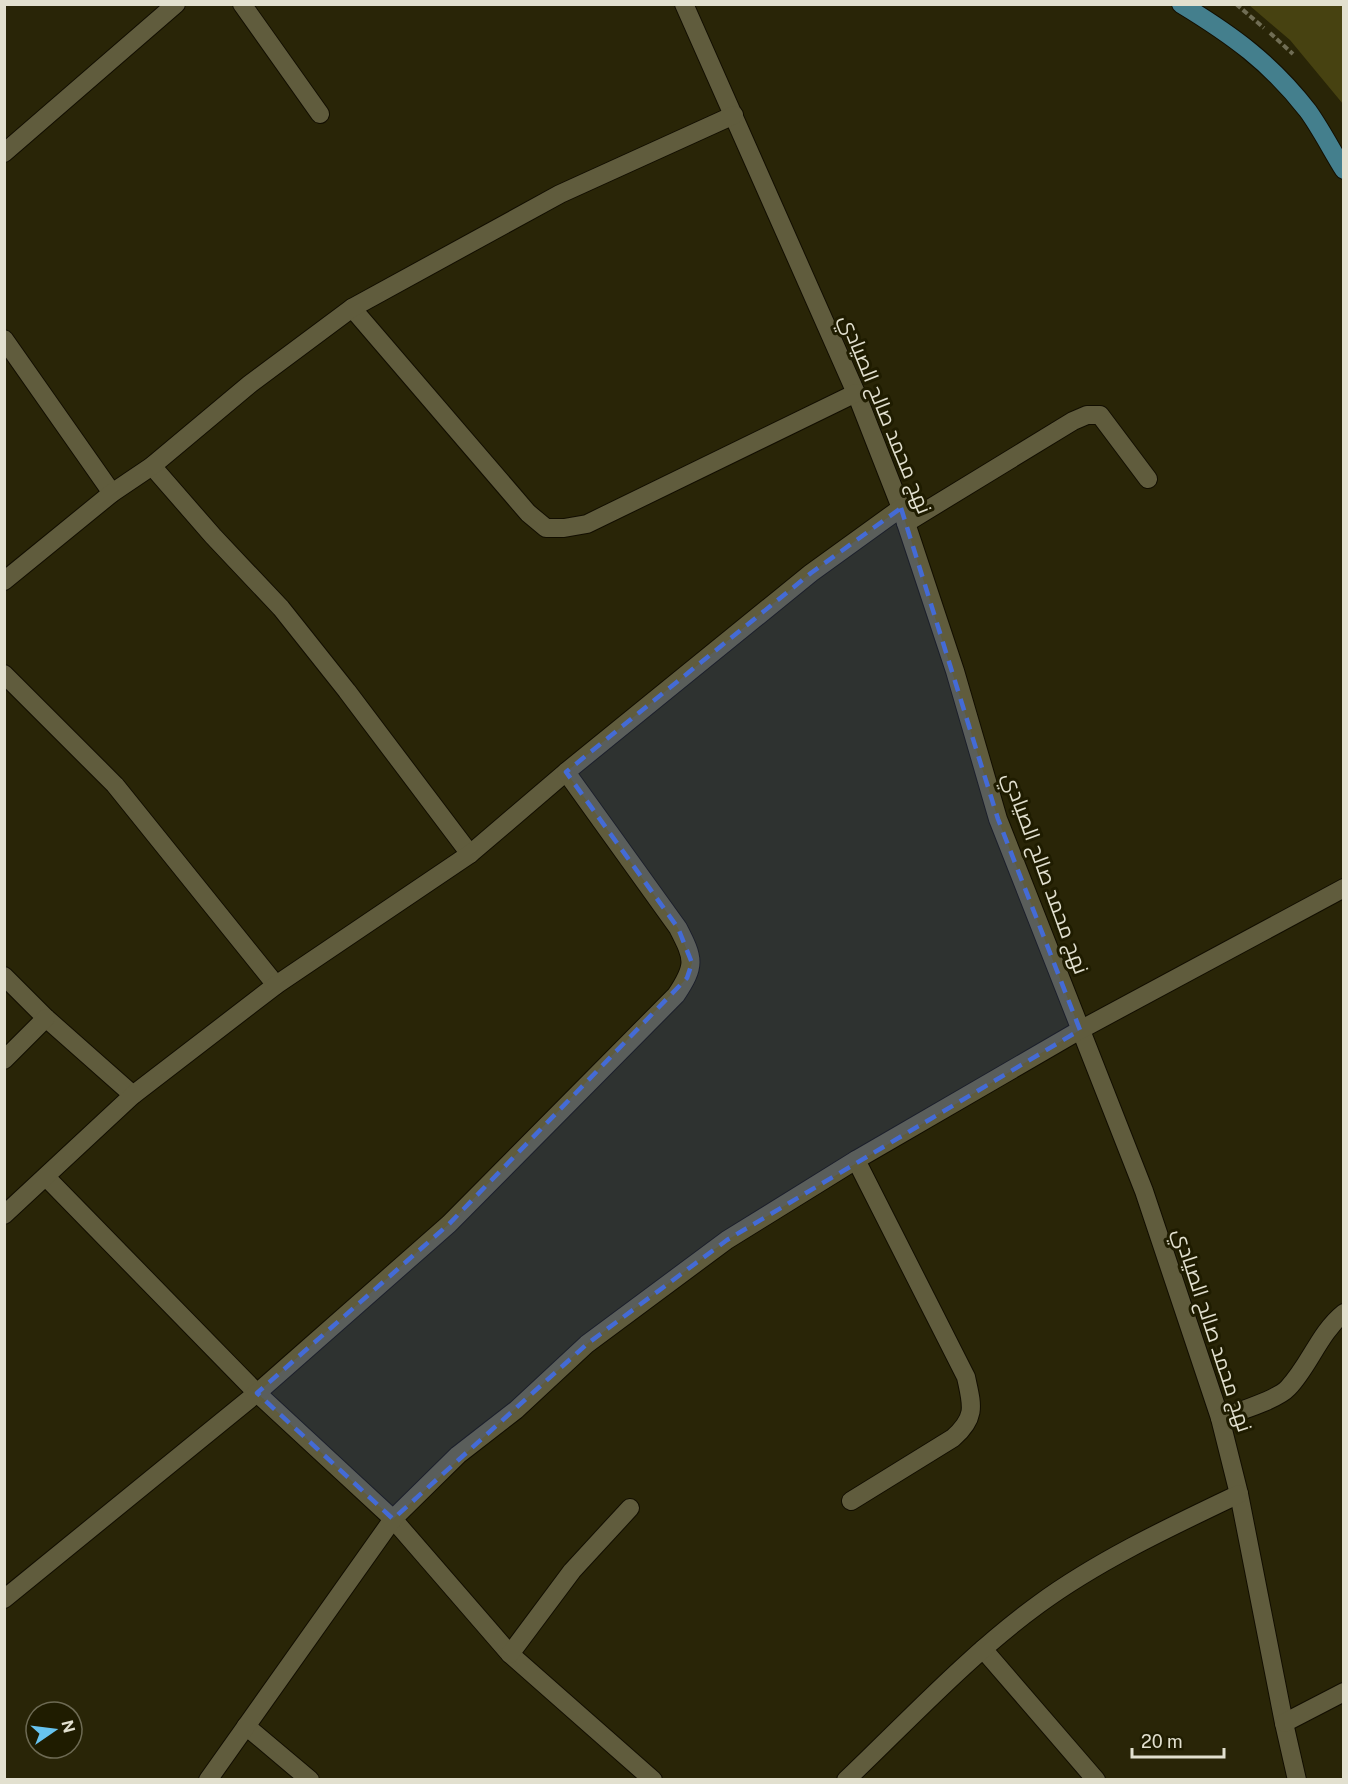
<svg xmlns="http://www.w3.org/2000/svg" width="1348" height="1784" viewBox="0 0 1348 1784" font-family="'Public Sans',Cairo,sans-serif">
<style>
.green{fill:#474211}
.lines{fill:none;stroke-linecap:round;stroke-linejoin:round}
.minor-casing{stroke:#120e00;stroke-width:20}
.major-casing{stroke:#120e00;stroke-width:20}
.path{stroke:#706d54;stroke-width:4;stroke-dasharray:6 3;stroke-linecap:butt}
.minor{stroke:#605c3d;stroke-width:18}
.major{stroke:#447f8d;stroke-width:18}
.marked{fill:#446bd6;fill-opacity:0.2;stroke:#446bd6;stroke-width:4.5;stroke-dasharray:12 8;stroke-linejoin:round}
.labels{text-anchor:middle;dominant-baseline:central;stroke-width:6;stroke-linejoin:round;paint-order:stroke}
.street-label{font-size:21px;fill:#e2e0cf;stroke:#1f1c00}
</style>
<rect width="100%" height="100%" fill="#292507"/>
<polygon class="green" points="1249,5 1343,5 1343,104 1290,40"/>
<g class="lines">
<g class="minor-casing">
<g id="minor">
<polyline points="242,4 320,114"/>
<polyline points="684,4 856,393 901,508 955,671 998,819 1144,1191 1220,1418 1239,1494 1284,1723 1297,1780"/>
<polyline points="4,153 176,4"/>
<polyline points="352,308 528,513 546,528 564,528 587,524 856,393"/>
<polyline points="4,339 112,493"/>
<polyline points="152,466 213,536 281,608 347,691 470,854"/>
<polyline points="906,523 1073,421 1087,415 1100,415 1148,479"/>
<polyline points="4,581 112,493 152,466 250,384 352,308 560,194 734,115"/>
<polyline points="4,674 115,785 276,985"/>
<polyline points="4,976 46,1018 133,1095"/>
<polyline points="4,1060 46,1018"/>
<polyline points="46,1177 257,1393 393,1519 510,1654 653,1780"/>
<polyline points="4,1215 133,1095 276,985 470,854 566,772 811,573 901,508"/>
<path d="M1220,1418C1237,1412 1277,1400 1288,1388C1310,1365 1319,1333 1344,1313"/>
<path d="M851,1501L953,1438C977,1417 972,1405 966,1377L856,1160"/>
<path d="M4,1599L257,1393L449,1224L676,995C696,965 694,959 678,928L566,772"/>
<polyline points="983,1649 1096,1780"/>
<polyline points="510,1654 572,1571 630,1508"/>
<polyline points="1284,1723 1344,1692"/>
<polyline points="246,1726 310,1780"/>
<polyline points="208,1780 393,1519 458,1455 516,1410 587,1344 727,1240 856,1160 1080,1030 1344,888"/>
<path d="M846,1780C909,1720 969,1655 1039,1604C1099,1560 1172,1526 1239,1494"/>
</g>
</g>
<g class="major-casing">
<path id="major" d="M1181,4C1232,35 1271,63 1308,111C1321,129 1332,151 1344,170"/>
</g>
<g class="path">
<polyline points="1236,4 1264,28"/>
<polyline points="1270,33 1293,54"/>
</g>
<use href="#minor" class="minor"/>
<use href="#major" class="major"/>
</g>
<path class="marked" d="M901,508L998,819L1080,1030L727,1240L587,1344L393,1519L257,1393L449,1224L687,978L692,963L678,928L566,772L811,573Z"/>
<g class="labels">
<g class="street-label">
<text transform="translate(886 414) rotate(68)">نهج محمد صالح الصيادي</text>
<text transform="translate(1046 873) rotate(70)">نهج محمد صالح الصيادي</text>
<text transform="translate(1213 1330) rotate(72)">نهج محمد صالح الصيادي</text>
</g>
</g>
<rect width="1348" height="1784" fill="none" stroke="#e2e0cf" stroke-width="12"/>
<g transform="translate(54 1730) rotate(76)"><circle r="28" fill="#1f1c00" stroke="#6d6a53" stroke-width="1.5"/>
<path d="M0-4.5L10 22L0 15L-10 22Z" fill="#67c4f0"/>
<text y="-9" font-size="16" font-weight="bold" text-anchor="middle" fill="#e2e0cf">N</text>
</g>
<path d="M1132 1748v9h92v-9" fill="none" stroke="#e2e0cf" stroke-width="3"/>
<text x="1141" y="1748" font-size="18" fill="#e2e0cf" stroke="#1f1c00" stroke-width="4.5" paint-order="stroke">20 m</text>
</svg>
